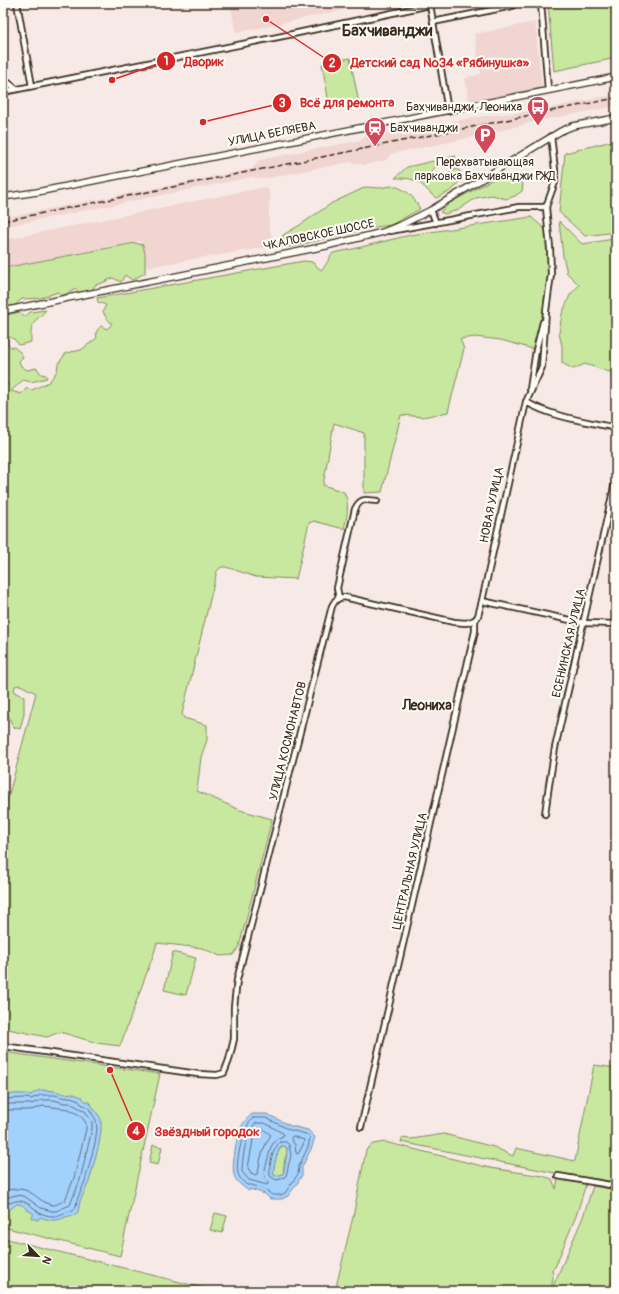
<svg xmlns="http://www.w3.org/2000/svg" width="619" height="1294" viewBox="0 0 619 1294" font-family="Pangolin,sans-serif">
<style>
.built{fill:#f0d5d1}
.green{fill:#c8e8a0;stroke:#82895f}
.water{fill:#a3d1fe;stroke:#798ea4;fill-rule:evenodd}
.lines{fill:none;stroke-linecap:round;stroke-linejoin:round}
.shore{stroke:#656d78;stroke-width:1}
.minor-casing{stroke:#3b2a1e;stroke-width:8}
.tertiary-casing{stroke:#3b2a1e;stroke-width:8}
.minor{stroke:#fdfcf7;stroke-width:4.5}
.tertiary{stroke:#fdfcf7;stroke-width:5.5}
.rail{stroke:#3b2a1e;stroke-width:1.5;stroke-dasharray:6 3;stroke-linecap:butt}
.labels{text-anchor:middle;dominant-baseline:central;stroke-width:4;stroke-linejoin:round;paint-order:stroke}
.poi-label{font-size:12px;fill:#3b2a1e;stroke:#fdfcf7;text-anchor:end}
.street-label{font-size:12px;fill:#3b2a1e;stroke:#fdfcf7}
.quarter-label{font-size:14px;font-weight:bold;fill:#3b2a1e;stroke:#fdfcf7}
.district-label{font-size:16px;font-weight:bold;fill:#3b2a1e;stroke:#fdfcf7}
.leader{fill:none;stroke:#d62828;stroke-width:1.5}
.callout-dot{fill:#d62828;stroke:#fdfcf7;stroke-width:1.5}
.mark-label{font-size:12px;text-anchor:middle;font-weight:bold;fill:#fff}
.callout-label{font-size:13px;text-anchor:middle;font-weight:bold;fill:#d62828;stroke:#fdfcf7;stroke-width:4;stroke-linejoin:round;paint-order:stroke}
</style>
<rect width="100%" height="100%" fill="#f7eae6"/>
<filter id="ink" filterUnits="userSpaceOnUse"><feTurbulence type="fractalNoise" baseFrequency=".025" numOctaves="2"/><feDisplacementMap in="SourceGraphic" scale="8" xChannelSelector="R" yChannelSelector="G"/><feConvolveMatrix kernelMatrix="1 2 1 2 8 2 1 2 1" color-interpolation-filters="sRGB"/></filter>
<g filter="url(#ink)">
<g class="built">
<polygon points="230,3 360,3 361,6 236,33"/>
<polygon points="535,22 542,91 470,106 465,78 481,74 474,34"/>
<polygon points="616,94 616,106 538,121 479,136 390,154 387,160 364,165 350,162 263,179 252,177 3,227 3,218 252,169 259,160 361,140 367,135 383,132 391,134 476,117 542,110"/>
<polygon points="265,187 268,188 271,200 269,203 269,229 272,236 274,246 146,267 141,241 3,268 3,240"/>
<polygon points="3,736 8,737 3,759"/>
</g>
<g class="green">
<polygon points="548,3 616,3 616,58 554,71"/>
<polygon points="350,58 359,103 330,109 322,64"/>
<polygon points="616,140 616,232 585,236 559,212 565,153"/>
<path d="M456,156L450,163L437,166L431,171L434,174L444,177L456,169L461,172C457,191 452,190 436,198C430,194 426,188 421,184C414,178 403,178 395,178L407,167Z"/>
<polygon points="501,176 510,179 519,180 523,185 522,191 515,196 506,199 492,195 476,198 458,210 445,214 440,212 450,203 495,178"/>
<path d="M391,186C405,187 414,197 420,209L391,225L369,228L291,247L282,245L283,235L300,225L332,203L366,187L379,188Z"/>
<path d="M531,217L546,230L549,273L542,319L533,349L501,340L475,337L460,339L464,349L448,412L423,417L401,415L382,492L364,493V433L334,423L323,485L344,492C350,504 347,517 344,529L314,521L309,523L296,579L256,577L226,567H221L217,571L182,714L184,718L207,725V740L201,757L197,791L240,810L272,819L239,947L233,955L220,956L202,948L157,943L154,953L120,1046L97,1043L60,1032L47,1037L3,1028V817L36,693L20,685L15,686L14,692L24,697V714L20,729L13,727L3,701V389L8,384L3,382V316L19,312L25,317L30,312L46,310C43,314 40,316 37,319C30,326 31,333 31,342L19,345L14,339L7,336L6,337L8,341L7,343L11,347H14L21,353L23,357L19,361L21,366L27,370L37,368L41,374L46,375L47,378L31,382L23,380L11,391L21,394L27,388L32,390L49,382L57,371L58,364L66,353L81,350L97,338C95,332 97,330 101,326L107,329L112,324L105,316L103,311L106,305L98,302L97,298L304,261L312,262L321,270C325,268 329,258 333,253L353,249L410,235Z"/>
<polygon points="559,221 582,244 614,239 616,247 616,401 615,400 615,371 609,372 585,364 573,369 562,363 562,346 559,333 562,314 570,295 579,285 567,273 563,256"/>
<polygon points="135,243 143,245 145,254 145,273 132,280 125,275 121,282 113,278 102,283 95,285 92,290 79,293 75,288 74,290 62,296 58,292 41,298 22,299 14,306 3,308 3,268"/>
<polygon points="173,952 196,958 186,995 164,990"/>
<polygon points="3,1052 160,1074 120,1256 3,1227"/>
<polygon points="594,1065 616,1068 616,1182 555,1173 401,1142 402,1138 411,1139 444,1134 494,1147 513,1156 516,1148 575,1161"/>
<polygon points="385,1142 490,1168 543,1176 552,1179 556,1189 558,1179 586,1184 576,1216 555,1267 552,1269 553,1277 551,1291 335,1291 353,1217 366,1150 373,1144"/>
<polygon points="153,1145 162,1147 158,1165 149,1163"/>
<path d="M283,1145L287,1148V1154L285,1158L283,1174L276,1176L273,1174C274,1165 276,1152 283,1145Z"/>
<polygon points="593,1186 616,1190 616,1272 608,1291 553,1291 554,1284 583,1217"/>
<polygon points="215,1213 227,1216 222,1233 210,1230"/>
<polygon points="3,1238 216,1291 3,1291"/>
</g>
<g class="water">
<path d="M40,1090L55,1091L65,1094L71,1093L82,1097L84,1100L90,1103L101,1119V1130L99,1144L89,1182L80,1201L78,1212L73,1216C67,1215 63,1219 57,1220C51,1221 46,1219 40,1217L38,1220L31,1218L34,1214L28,1210L27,1211C25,1206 23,1205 17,1204L10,1209L3,1205V1095C9,1094 26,1093 30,1095Z"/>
<path d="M252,1114H267L291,1126L308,1130L315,1137L312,1147L302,1167V1175L298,1182L288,1196L282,1199H270L265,1194L250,1189L249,1191C243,1187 236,1182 234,1175C231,1167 237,1137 240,1129C243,1123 247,1118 252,1114ZM281,1146H285L287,1148C287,1156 285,1165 283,1174L276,1176L273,1174C274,1165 276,1154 281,1146Z"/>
</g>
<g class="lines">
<g class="shore">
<path d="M3,1099L26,1098L31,1099L41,1095H55L65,1098L71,1097L78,1100L81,1104L88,1107L96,1120L97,1129L95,1143L85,1181L77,1200L76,1206L73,1211C65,1211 59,1217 52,1216C48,1216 43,1214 39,1213C37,1212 37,1210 35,1209C27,1202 20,1198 10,1203L3,1201"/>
<polyline points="3,1104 31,1104 42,1100 54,1100 64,1103 70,1103 85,1111 92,1122 92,1129 80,1180 70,1205 56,1211 52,1211 41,1208 24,1196 16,1195 9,1197 3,1196"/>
<path d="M3,1110H31L43,1106L69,1109L81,1116L86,1123V1129L74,1178L65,1200C61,1202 57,1205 53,1205C42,1204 35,1193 25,1190C17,1188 10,1190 3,1190"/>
<path d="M253,1118H266L290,1130L306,1134L310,1138L308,1147L299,1166L298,1174L285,1193L281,1195H272L267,1191L252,1185H247C243,1182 239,1178 238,1173C235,1161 244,1125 253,1118Z"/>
<path d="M256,1123H265L284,1134L283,1136L276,1139L271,1147L264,1173L265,1178L269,1183L267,1185L249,1180L242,1172C242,1161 246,1129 256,1123Z"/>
<path d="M258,1129H263L271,1135C263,1147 260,1159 258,1173L256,1175L251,1173L248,1168L254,1134Z"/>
<polygon points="293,1136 304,1140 303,1145 298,1154 296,1153 295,1145 291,1139"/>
<path d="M280,1142H286L289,1145L291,1155L286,1176L281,1179L276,1180L270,1176C269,1166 272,1149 280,1142Z"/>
</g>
<g class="minor-casing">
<g id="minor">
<polyline points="17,3 32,86"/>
<polyline points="541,3 548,90"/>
<polyline points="433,22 448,111"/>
<polyline points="3,83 9,83 16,89"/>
<polyline points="3,92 288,35 430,5 433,22 512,6"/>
<polyline points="431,210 436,223"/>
<polyline points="390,231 519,207 546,207"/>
<polyline points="530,389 536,350 543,322"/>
<path d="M526,402C554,418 586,421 616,428"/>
<polyline points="339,598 344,597 454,622 466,623 475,620"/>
<path d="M339,598L337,588L355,509C361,497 366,500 377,501"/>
<polyline points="482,601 584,623 616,624"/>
<polyline points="475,620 478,616 482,601 526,402 542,367 546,311 551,274 550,248 546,207 555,182 555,170 551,136"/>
<polyline points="545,814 549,785 555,748 616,478"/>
<polyline points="3,1046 198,1074 217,1075 224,1073 229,1060 234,1039 234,1007 237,980 332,606 335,601 339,598"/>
<polyline points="361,1127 475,631 475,620"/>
<polyline points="558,1176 616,1186"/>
</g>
</g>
<g class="tertiary-casing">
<g id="tertiary">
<polyline points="3,197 37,192 616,77"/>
<polyline points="3,311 326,246 383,232 403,224 431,210 561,131 573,126 616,118"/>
</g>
</g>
<use href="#minor" class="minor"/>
<use href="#tertiary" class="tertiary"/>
<polyline class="rail" points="3,221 616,98"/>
</g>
</g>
<defs>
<g id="bus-pin" transform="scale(1.15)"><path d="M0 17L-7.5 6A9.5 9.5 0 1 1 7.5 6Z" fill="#d1495b" stroke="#fdfcf7"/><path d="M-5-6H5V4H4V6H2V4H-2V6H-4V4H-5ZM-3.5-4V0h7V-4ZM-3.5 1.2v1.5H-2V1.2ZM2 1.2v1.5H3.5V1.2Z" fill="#fff"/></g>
<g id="station-pin" transform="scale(1.15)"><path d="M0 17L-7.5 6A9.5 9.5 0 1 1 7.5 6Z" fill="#d1495b" stroke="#fdfcf7"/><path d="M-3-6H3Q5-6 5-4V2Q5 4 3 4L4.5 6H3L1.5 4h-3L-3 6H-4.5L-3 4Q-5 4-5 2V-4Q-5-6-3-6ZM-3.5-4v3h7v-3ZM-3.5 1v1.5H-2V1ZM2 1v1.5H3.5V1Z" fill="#fff"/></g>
<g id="parking-pin" transform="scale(1.15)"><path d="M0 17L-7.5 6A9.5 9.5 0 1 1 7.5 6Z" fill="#d1495b" stroke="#fdfcf7"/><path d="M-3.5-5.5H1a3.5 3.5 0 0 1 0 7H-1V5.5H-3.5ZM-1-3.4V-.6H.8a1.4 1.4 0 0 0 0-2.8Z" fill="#fff"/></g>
</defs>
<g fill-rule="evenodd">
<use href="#bus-pin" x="538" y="107"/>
<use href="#station-pin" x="375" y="128"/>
<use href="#parking-pin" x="485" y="135"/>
</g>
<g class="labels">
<g class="poi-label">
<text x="522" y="107">Бахчиванджи, Леониха</text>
<text x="390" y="128" text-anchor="start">Бахчиванджи</text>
<text x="485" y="162" text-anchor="middle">Перехватывающая<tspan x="485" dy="14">парковка Бахчиванджи РЖД</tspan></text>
</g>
<g class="street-label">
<text transform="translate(272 134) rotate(-11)">УЛИЦА БЕЛЯЕВА</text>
<text transform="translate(319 235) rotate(-12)">ЧКАЛОВСКОЕ ШОССЕ</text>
<text transform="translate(492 505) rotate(-78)">НОВАЯ УЛИЦА</text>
<text transform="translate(569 643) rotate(-77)">ЕСЕНИНСКАЯ УЛИЦА</text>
<text transform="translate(288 741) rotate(-76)">УЛИЦА КОСМОНАВТОВ</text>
<text transform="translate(410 871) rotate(-77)">ЦЕНТРАЛЬНАЯ УЛИЦА</text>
</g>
<g class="quarter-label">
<text x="427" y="705">Леониха</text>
</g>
<g class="district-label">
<text x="387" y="31">Бахчиванджи</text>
</g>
</g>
<path class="leader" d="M112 80L166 61M266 19L332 63M203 122L282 103M110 1070L136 1131"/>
<g class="callout-dot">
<circle cx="112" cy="80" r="4"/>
<circle cx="266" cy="19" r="4"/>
<circle cx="203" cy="122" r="4"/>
<circle cx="110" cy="1070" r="4"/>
<circle cx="166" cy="61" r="10"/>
<circle cx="332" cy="63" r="10"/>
<circle cx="282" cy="103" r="10"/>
<circle cx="136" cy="1131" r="10"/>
</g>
<g class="mark-label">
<text x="166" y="65">1</text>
<text x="332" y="67">2</text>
<text x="282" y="107">3</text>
<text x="136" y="1135">4</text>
</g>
<g class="callout-label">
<text x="204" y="66">Дворик</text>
<text x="440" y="67">Детский сад №34 «Рябинушка»</text>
<text x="347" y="107">Всё для ремонта</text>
<text x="207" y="1136">Звёздный городок</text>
</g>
<rect width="619" height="1294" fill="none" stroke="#fdfcf7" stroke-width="16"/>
<rect x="8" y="8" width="603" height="1278" fill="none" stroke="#3b2a1e" stroke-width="1.5" filter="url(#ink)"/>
<g transform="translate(38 1256) rotate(115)" stroke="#fdfcf7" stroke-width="3" paint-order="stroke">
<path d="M0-3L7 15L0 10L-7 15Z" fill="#3b2a1e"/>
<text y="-6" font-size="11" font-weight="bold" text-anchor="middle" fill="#3b2a1e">N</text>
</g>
</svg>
